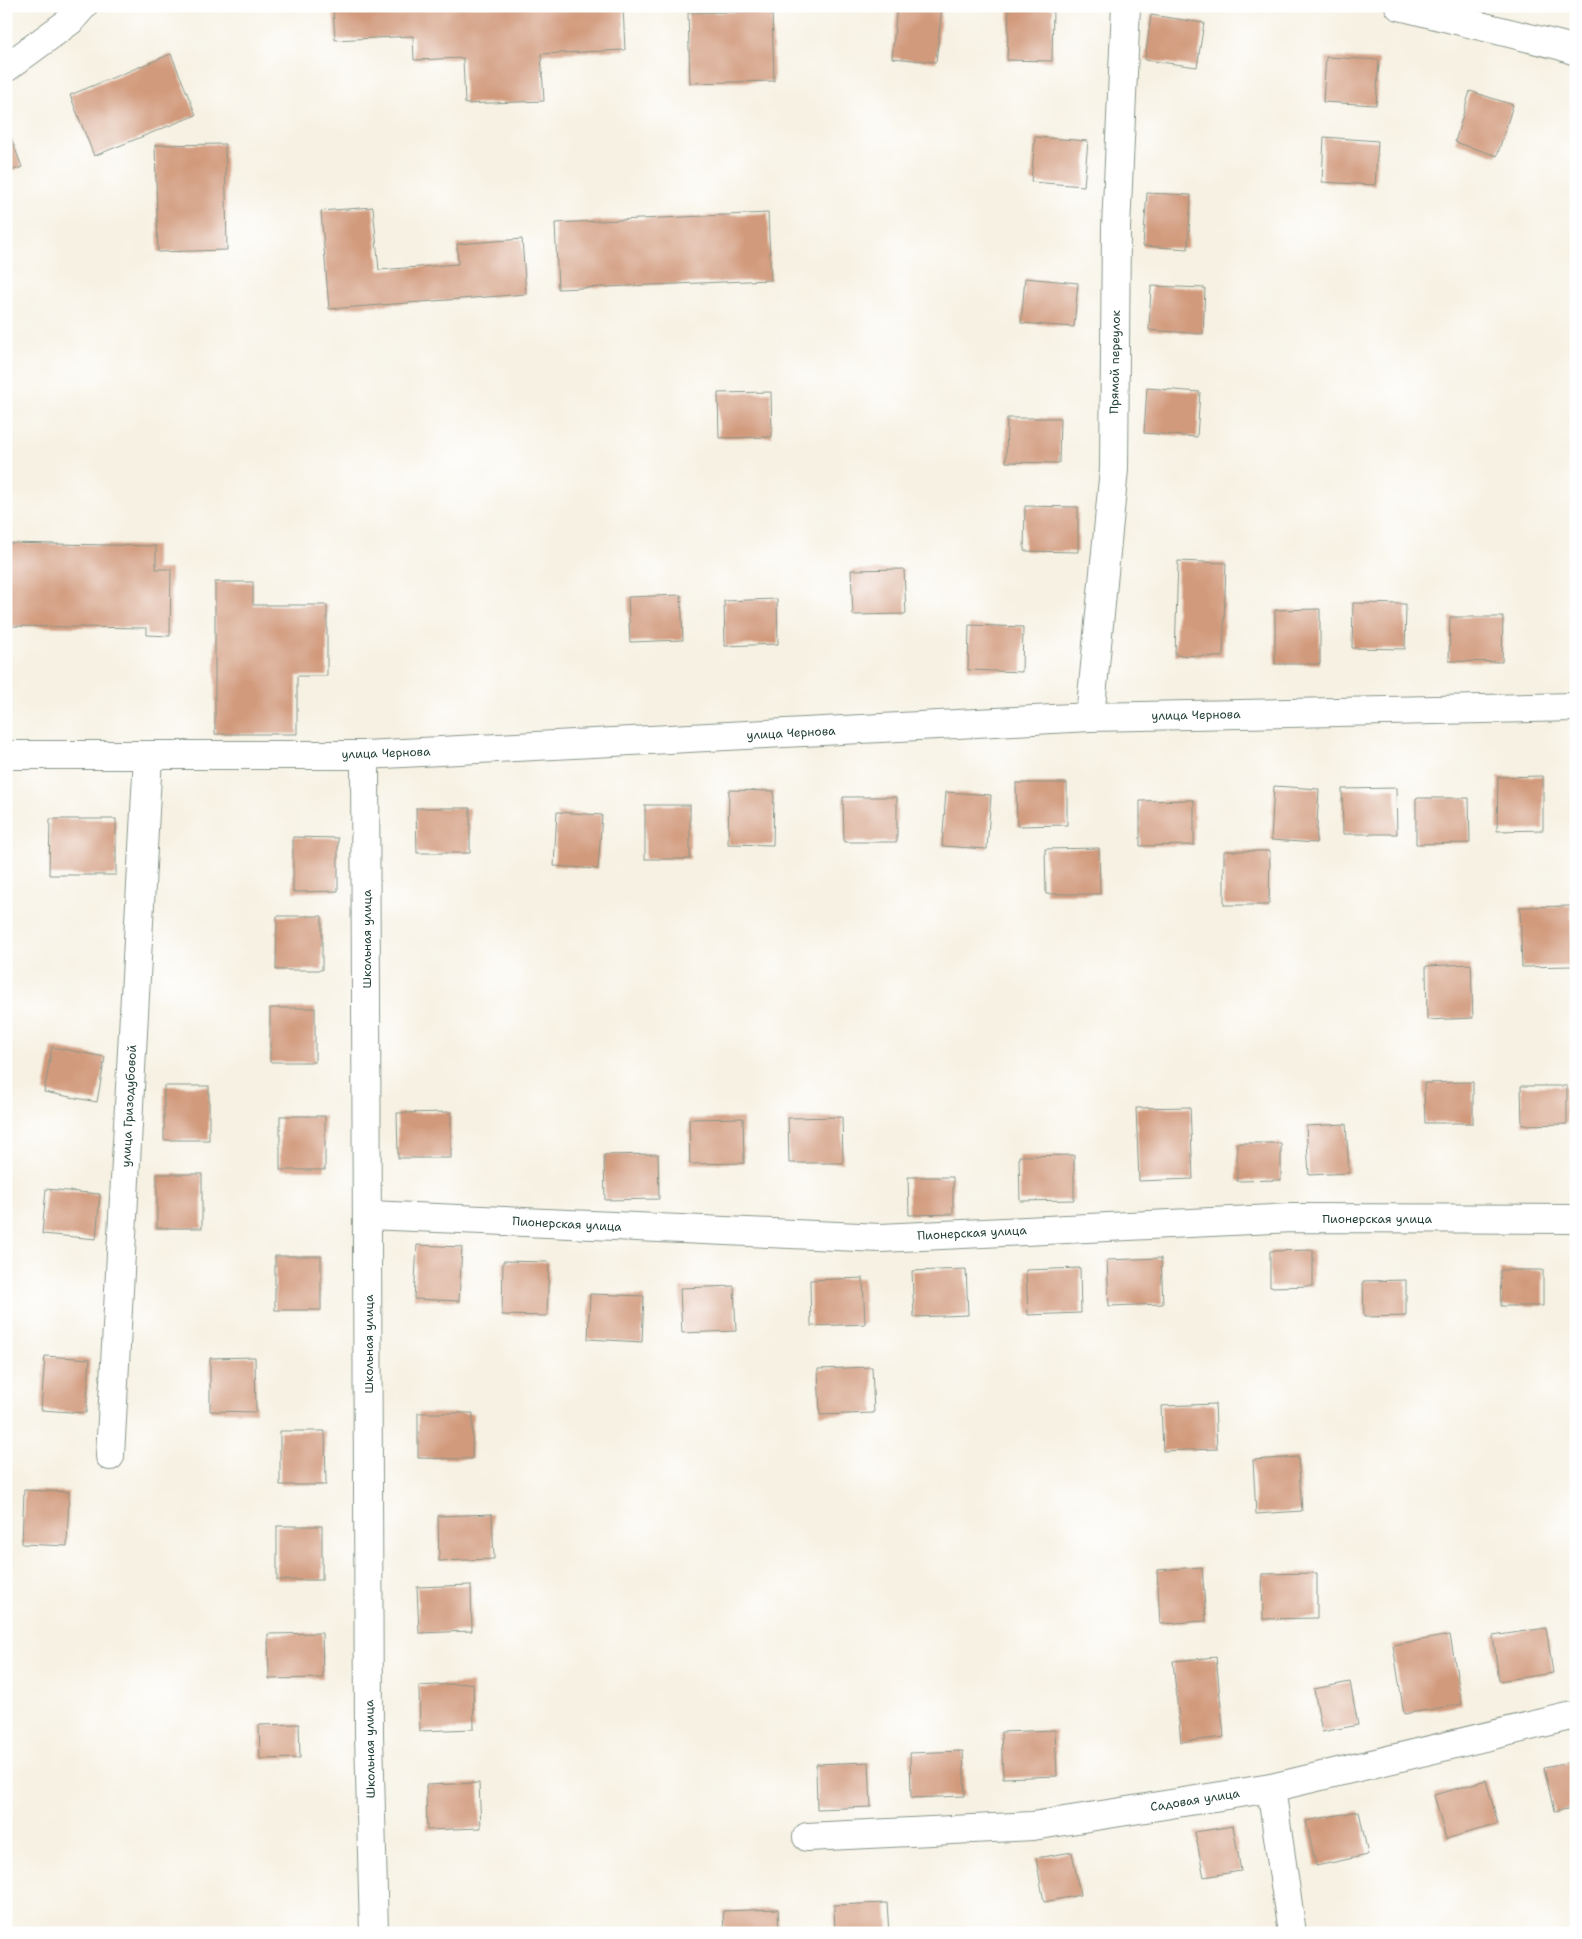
<svg xmlns="http://www.w3.org/2000/svg" width="1582" height="1939" viewBox="0 0 1582 1939" font-family="'Shantell Sans',sans-serif">
<style>
.building{fill:#d19a7b}
.lines{fill:none;stroke-linecap:round;stroke-linejoin:round}
.minor-casing{stroke:#8a978b;stroke-width:30}
.minor{stroke:#fff;stroke-width:28}
.labels{text-anchor:middle;dominant-baseline:central;stroke-width:4.5;stroke-linejoin:round;paint-order:stroke}
.street-label{font-size:12px;fill:#1f3d34;stroke:#fff}
</style>
<rect width="100%" height="100%" fill="#fff"/>
<filter id="ink" filterUnits="userSpaceOnUse"><feTurbulence type="fractalNoise" baseFrequency=".02" numOctaves="2"/><feDisplacementMap in="SourceGraphic" scale="10" xChannelSelector="R" yChannelSelector="G"/><feConvolveMatrix kernelMatrix="1 2 1 2 8 2 1 2 1" color-interpolation-filters="sRGB"/></filter>
<filter id="wash" filterUnits="userSpaceOnUse"><feTurbulence type="fractalNoise" baseFrequency=".0096" numOctaves="4" result="noise"/><feDisplacementMap in="SourceGraphic" scale="20" xChannelSelector="R" yChannelSelector="G"/><feGaussianBlur stdDeviation="1.12" result="paint"/><feColorMatrix in="noise" values="0 0 0 0 0 0 0 0 0 0 0 0 0 0 0 0 0 1.4 0 .05"/><feComposite in="paint" operator="in"/></filter>
<g filter="url(#wash)">
<rect width="100%" height="100%" fill="#f6f1e2"/>
<g id="blocks">
<g class="building">
<polygon points="333,6 623,6 625,50 541,54 544,101 465,104 463,58 414,60 413,36 335,40"/>
<polygon points="897,6 942,6 936,62 892,58"/>
<polygon points="1009,6 1053,8 1052,61 1007,60"/>
<polygon points="772,11 774,81 690,83 688,13"/>
<polygon points="1151,15 1204,23 1197,67 1145,60"/>
<polygon points="171,54 196,115 94,156 70,95"/>
<polygon points="1326,57 1379,60 1376,105 1323,102"/>
<polygon points="1470,91 1513,105 1497,156 1455,142"/>
<polygon points="6,125 22,167 6,173"/>
<polygon points="1035,137 1088,141 1084,186 1031,182"/>
<polygon points="1324,137 1378,141 1375,185 1322,182"/>
<polygon points="225,144 227,250 158,252 155,145"/>
<polygon points="1147,193 1191,195 1188,249 1143,246"/>
<polygon points="373,207 379,270 458,264 457,244 522,239 526,294 329,309 321,211"/>
<polygon points="768,213 771,280 558,289 555,223"/>
<polygon points="1025,278 1078,283 1074,327 1021,323"/>
<polygon points="1151,286 1205,288 1203,334 1149,330"/>
<polygon points="1147,388 1200,392 1197,437 1144,433"/>
<polygon points="771,392 772,437 719,438 718,393"/>
<polygon points="1007,418 1060,418 1059,463 1006,462"/>
<polygon points="1025,506 1078,507 1078,552 1024,551"/>
<polygon points="6,543 156,546 156,569 171,569 170,636 147,635 147,628 6,626"/>
<polygon points="1178,561 1226,563 1223,657 1175,655"/>
<polygon points="904,569 906,614 853,615 851,570"/>
<polygon points="215,582 253,582 253,605 327,605 327,676 297,676 297,734 215,734"/>
<polygon points="681,595 683,640 630,642 628,597"/>
<polygon points="777,599 778,644 725,646 724,601"/>
<polygon points="1353,603 1406,604 1405,649 1352,648"/>
<polygon points="1320,609 1320,664 1275,664 1275,610"/>
<polygon points="1450,617 1503,617 1502,662 1449,661"/>
<polygon points="969,625 1023,627 1022,672 968,670"/>
<polygon points="1543,776 1543,830 1497,831 1498,777"/>
<polygon points="1016,783 1067,783 1067,825 1017,826"/>
<polygon points="1274,786 1319,789 1316,843 1271,840"/>
<polygon points="1396,788 1397,834 1343,834 1342,789"/>
<polygon points="729,790 774,791 773,845 728,844"/>
<polygon points="946,792 991,795 987,849 942,846"/>
<polygon points="843,797 897,797 897,842 844,842"/>
<polygon points="1416,798 1469,798 1470,843 1416,844"/>
<polygon points="1194,800 1194,845 1140,846 1140,801"/>
<rect x="645" y="805" width="45" height="54"/>
<polygon points="416,808 470,808 470,853 417,853"/>
<polygon points="557,812 602,815 598,869 554,866"/>
<polygon points="50,819 116,819 116,875 49,875"/>
<polygon points="293,837 338,838 338,891 293,892"/>
<polygon points="1099,848 1100,894 1046,894 1045,849"/>
<polygon points="1224,851 1270,851 1269,905 1224,905"/>
<polygon points="1571,906 1572,966 1522,967 1520,907"/>
<polygon points="277,916 322,916 322,970 276,970"/>
<polygon points="1471,964 1473,1018 1427,1020 1426,966"/>
<rect x="270" y="1008" width="45" height="54"/>
<polygon points="52,1047 105,1057 97,1102 44,1092"/>
<polygon points="1473,1082 1473,1123 1425,1123 1424,1083"/>
<rect x="164" y="1086" width="45" height="54"/>
<polygon points="1521,1086 1567,1086 1567,1124 1522,1125"/>
<polygon points="1190,1107 1193,1179 1139,1181 1136,1108"/>
<polygon points="451,1112 451,1158 398,1158 397,1113"/>
<rect x="280" y="1116" width="45" height="54"/>
<polygon points="842,1117 843,1163 789,1163 788,1118"/>
<polygon points="743,1118 744,1163 690,1164 689,1119"/>
<polygon points="1346,1124 1349,1173 1309,1175 1306,1126"/>
<polygon points="1237,1143 1281,1143 1281,1180 1237,1181"/>
<polygon points="658,1154 659,1199 605,1200 604,1155"/>
<polygon points="1074,1155 1074,1200 1020,1201 1019,1156"/>
<rect x="157" y="1174" width="45" height="54"/>
<polygon points="908,1177 953,1177 953,1214 909,1215"/>
<polygon points="46,1189 100,1194 96,1239 42,1234"/>
<polygon points="417,1245 462,1247 459,1301 414,1299"/>
<polygon points="1313,1250 1313,1286 1270,1287 1270,1251"/>
<rect x="275" y="1256" width="46" height="54"/>
<polygon points="1161,1258 1163,1304 1109,1306 1107,1260"/>
<polygon points="503,1261 549,1262 547,1316 502,1315"/>
<polygon points="1080,1268 1081,1313 1028,1315 1026,1270"/>
<polygon points="966,1269 968,1315 914,1317 912,1271"/>
<polygon points="1500,1270 1543,1270 1543,1306 1501,1306"/>
<polygon points="863,1278 865,1324 811,1326 810,1280"/>
<polygon points="1406,1280 1406,1316 1364,1317 1363,1281"/>
<polygon points="734,1286 736,1331 682,1333 680,1288"/>
<polygon points="590,1294 644,1296 642,1342 588,1339"/>
<polygon points="45,1356 90,1359 86,1413 41,1410"/>
<polygon points="255,1357 256,1412 210,1411 210,1358"/>
<polygon points="872,1367 874,1413 820,1415 818,1369"/>
<polygon points="1215,1404 1217,1449 1163,1451 1161,1406"/>
<polygon points="418,1413 473,1413 472,1459 418,1458"/>
<polygon points="280,1431 325,1431 326,1485 280,1485"/>
<polygon points="1298,1457 1302,1511 1256,1514 1253,1460"/>
<polygon points="24,1490 69,1492 67,1546 22,1544"/>
<polygon points="492,1514 494,1559 439,1561 438,1516"/>
<rect x="277" y="1526" width="45" height="54"/>
<polygon points="1202,1567 1206,1621 1160,1624 1157,1570"/>
<polygon points="1317,1573 1317,1618 1263,1619 1262,1574"/>
<polygon points="471,1585 472,1631 419,1633 417,1587"/>
<polygon points="1546,1628 1553,1673 1499,1681 1493,1636"/>
<polygon points="322,1633 323,1678 269,1679 268,1634"/>
<polygon points="1450,1635 1462,1704 1404,1714 1393,1645"/>
<polygon points="1216,1657 1224,1737 1181,1742 1173,1661"/>
<polygon points="1350,1682 1358,1725 1322,1732 1314,1689"/>
<polygon points="473,1683 474,1729 420,1731 419,1686"/>
<polygon points="299,1724 300,1758 260,1759 259,1725"/>
<polygon points="1055,1730 1057,1776 1003,1778 1001,1732"/>
<polygon points="963,1751 965,1796 911,1798 910,1753"/>
<polygon points="1576,1761 1576,1807 1554,1812 1544,1767"/>
<polygon points="869,1762 871,1807 817,1809 816,1764"/>
<polygon points="1486,1780 1498,1824 1446,1839 1434,1795"/>
<polygon points="479,1783 481,1828 427,1830 426,1785"/>
<polygon points="1359,1811 1368,1855 1316,1866 1306,1821"/>
<polygon points="1233,1826 1241,1871 1204,1877 1195,1832"/>
<polygon points="1072,1852 1080,1895 1044,1902 1036,1858"/>
<polygon points="887,1903 889,1933 835,1933 834,1905"/>
<polygon points="778,1909 779,1933 724,1933 723,1911"/>
</g>
</g>
</g>
<g filter="url(#ink)">
<use href="#blocks" fill-opacity="0" stroke="#8a978b" stroke-width="1"/>
<g class="lines">
<g class="minor-casing">
<g id="minor">
<polyline points="1399,6 1562,46 1576,51"/>
<polyline points="6,68 70,21 83,6"/>
<polyline points="1090,717 1114,469 1116,228 1126,6"/>
<polyline points="6,755 365,755 1090,717 1576,707"/>
<polyline points="365,755 369,1734 374,1933"/>
<polyline points="369,1215 881,1238 1292,1218 1576,1219"/>
<polyline points="110,1456 148,756"/>
<polyline points="1271,1788 1292,1933"/>
<polyline points="807,1837 1033,1826 1271,1788 1576,1715"/>
</g>
</g>
<use href="#minor" class="minor"/>
</g>
</g>
<g class="labels">
<g class="street-label">
<text transform="translate(1115 362) rotate(-89)">Прямой переулок</text>
<text transform="translate(1196 715) rotate(-1)">улица Чернова</text>
<text transform="translate(791 733) rotate(-3)">улица Чернова</text>
<text transform="translate(386 753) rotate(-2)">улица Чернова</text>
<text transform="translate(367 939) rotate(-90)">Школьная улица</text>
<text transform="translate(129 1106) rotate(-87)">улица Гризодубовой</text>
<text x="1377" y="1219">Пионерская улица</text>
<text transform="translate(567 1224) rotate(3)">Пионерская улица</text>
<text transform="translate(972 1233) rotate(-3)">Пионерская улица</text>
<text transform="translate(369 1344) rotate(-90)">Школьная улица</text>
<text transform="translate(370 1749) rotate(-91)">Школьная улица</text>
<text transform="translate(1195 1800) rotate(-9)">Садовая улица</text>
</g>
</g>
<rect width="1582" height="1939" fill="none" stroke="#fff" stroke-width="25"/>
</svg>
